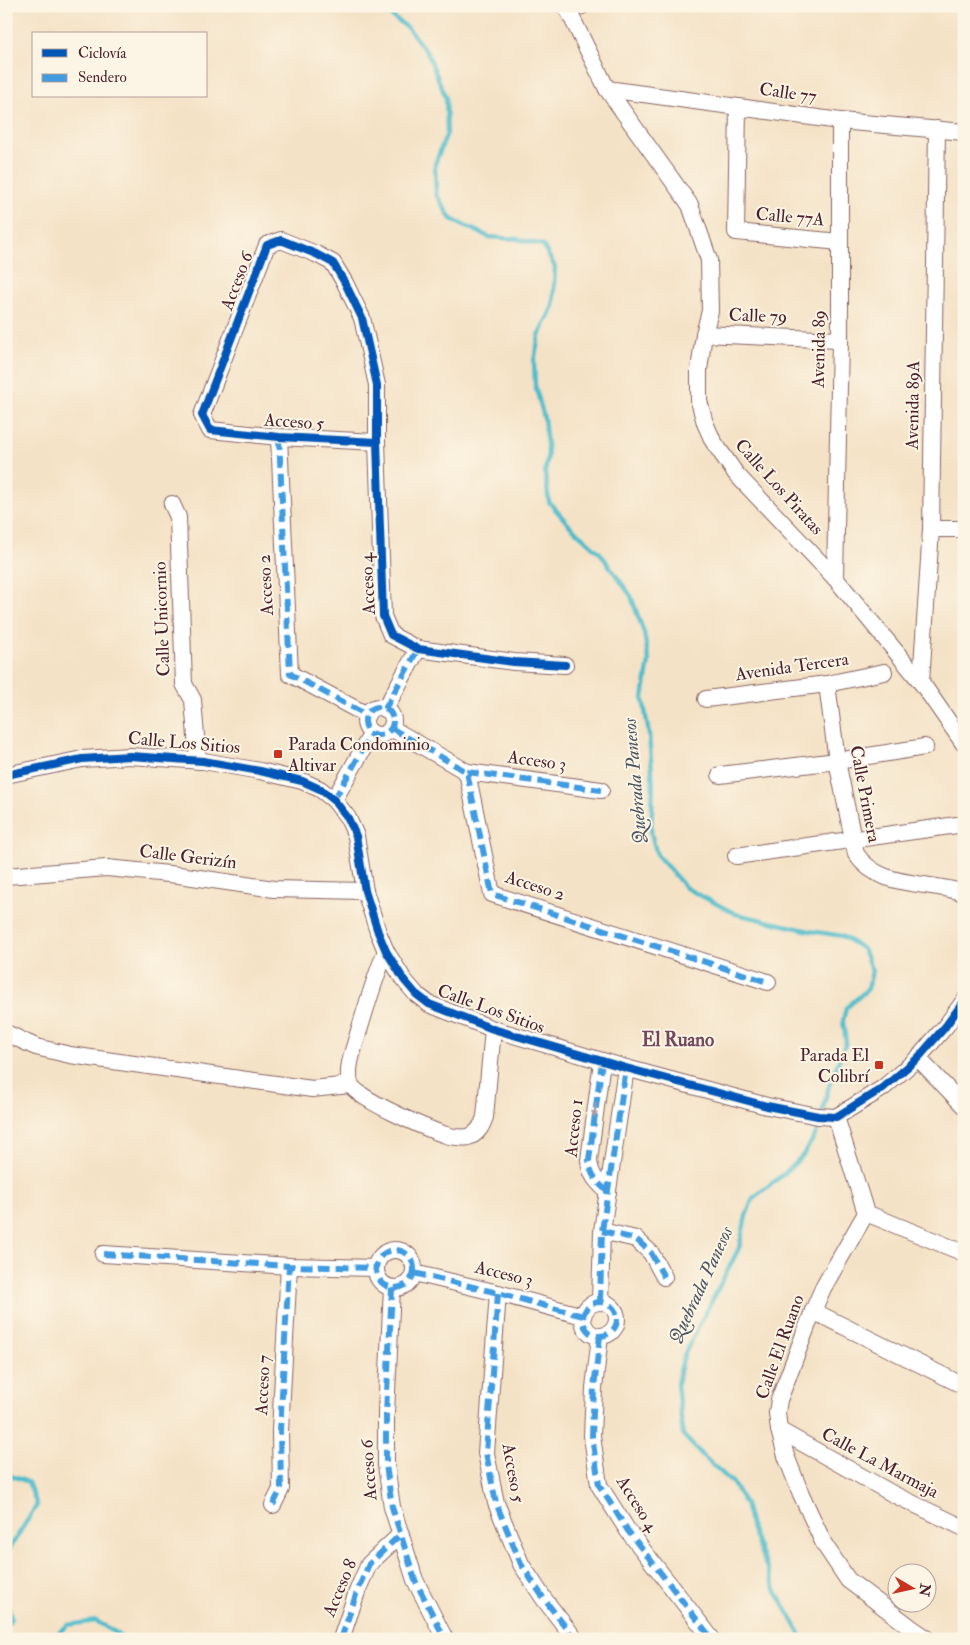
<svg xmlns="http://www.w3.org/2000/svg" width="970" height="1645" viewBox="0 0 970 1645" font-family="'IM FELL Double Pica',serif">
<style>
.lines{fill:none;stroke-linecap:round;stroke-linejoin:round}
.stream{stroke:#50bccb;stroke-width:4.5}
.minor-casing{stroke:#866361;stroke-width:18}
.minor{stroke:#fff;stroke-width:16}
.quiet{stroke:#409be1;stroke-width:6;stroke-dasharray:12 6;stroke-linecap:butt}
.cycleway-casing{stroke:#fcf5e5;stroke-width:11}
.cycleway{stroke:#0057b8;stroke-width:8}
.oneway{fill:#ae9aa0}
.poi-dot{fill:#c8321e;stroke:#fcf5e5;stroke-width:2}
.labels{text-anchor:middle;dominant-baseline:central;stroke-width:4;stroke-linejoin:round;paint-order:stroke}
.street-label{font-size:18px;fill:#4a1f2b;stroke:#fcf5e5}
.poi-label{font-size:18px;fill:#4a1f2b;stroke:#fcf5e5;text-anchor:start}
.water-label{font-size:19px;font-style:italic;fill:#4c5663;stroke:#fcf5e5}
.neighbourhood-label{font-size:19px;font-weight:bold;fill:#74485b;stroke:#fcf5e5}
</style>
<rect width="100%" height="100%" fill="#fcf5e5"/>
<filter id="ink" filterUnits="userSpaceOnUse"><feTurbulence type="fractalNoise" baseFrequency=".02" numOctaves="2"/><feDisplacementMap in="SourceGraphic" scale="10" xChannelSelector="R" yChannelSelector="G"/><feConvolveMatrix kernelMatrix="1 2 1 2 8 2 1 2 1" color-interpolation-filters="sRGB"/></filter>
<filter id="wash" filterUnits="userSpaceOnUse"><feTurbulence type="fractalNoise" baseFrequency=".0096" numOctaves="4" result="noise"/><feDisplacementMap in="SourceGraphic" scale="20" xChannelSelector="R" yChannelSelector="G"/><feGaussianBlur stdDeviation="1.12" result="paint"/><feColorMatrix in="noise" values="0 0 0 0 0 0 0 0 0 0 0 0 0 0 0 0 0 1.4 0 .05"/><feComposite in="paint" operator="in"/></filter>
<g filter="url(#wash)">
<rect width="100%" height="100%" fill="#f4e2c6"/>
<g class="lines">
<g class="stream">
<polyline points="378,6 408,28 428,54 446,98 447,133 435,164 436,194 451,219 489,237 517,239 543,245 555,267 553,306 539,336 534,361 535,385 544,418 548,453 545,473 549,502 570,526 600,553 631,596 644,633 649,661 643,698 649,735 653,786 651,833 657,855 686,888 736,914 810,931 842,936 863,949 872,971 868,989 846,1008 843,1021 846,1042 829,1086 816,1134 803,1155 784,1174 753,1198 746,1216 739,1248 684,1355 677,1384 683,1435 705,1458 732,1482 745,1504 752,1530 776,1591 803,1639"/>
<polyline points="6,1474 28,1482 37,1505 6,1554"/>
<polyline points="6,1594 11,1618 6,1628"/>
<polyline points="51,1639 68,1625 96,1621 118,1634 122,1639"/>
</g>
</g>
</g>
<g filter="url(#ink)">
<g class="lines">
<g class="minor-casing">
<g id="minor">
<polyline points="566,6 607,89 690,205 709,260 710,311 704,334 699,370 699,401 705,423 713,441 736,474 835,578 921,682 964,744"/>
<polyline points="566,8 582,6"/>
<polyline points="607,89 840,121 964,132"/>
<polyline points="738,107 736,232 840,242"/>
<polyline points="704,334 840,340"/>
<polyline points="279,437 290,674 367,715"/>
<polyline points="377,442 279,437 210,430 202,415 267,245 281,240 316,254 333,263 345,283 362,318 377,385 377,442 383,616 391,635 418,649 514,662 565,665"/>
<polyline points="172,504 178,517 184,684 193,700 198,761"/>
<polyline points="931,529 964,529"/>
<polyline points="835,578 840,340 840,121"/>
<polyline points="921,682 931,529 937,129"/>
<path d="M827,684L837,761L856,854C880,890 927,880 964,893"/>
<polyline points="706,699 827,684 884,672"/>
<circle cx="379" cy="721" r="14"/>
<polyline points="385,709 418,649"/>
<polyline points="391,728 467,772 492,894 768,982"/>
<polyline points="467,772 601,790"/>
<polyline points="6,775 82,759 130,756 203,761 260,771 302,781 320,789 334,800 348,818 356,836 365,891 378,932 386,951 404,980 416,994 429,1004 493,1029 626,1068 767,1106 818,1116 836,1117 883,1088 918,1058 945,1027 964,1001"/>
<polyline points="720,775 837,761 925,747"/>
<polyline points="334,800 372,733"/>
<polyline points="736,856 957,825"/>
<polyline points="6,876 107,868 179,875 274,889 365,891"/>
<path d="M386,951C374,979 367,1005 358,1034C354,1049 346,1067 350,1083C352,1097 430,1130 446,1135C452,1137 462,1138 468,1137C478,1134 482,1126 485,1117L493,1029"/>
<polyline points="6,1033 36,1047 70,1055 312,1089 350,1085"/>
<polyline points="918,1058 964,1106"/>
<path d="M602,1061L589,1160C590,1175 597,1182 608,1192"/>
<polyline points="836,1117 866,1213 823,1288 813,1311 779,1400 777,1413 779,1430 786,1456 801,1494 824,1544 848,1580 913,1629 928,1639"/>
<polyline points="866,1213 964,1253"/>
<polyline points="602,1231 636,1239 651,1253 664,1277"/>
<circle cx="395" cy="1269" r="19"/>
<polyline points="103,1254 289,1266 376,1268"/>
<polyline points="414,1273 498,1293 583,1316"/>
<polyline points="392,1288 386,1413 386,1465 392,1507 415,1580 445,1639"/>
<polyline points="498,1293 486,1453 496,1503 521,1564 544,1599 575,1639"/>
<circle cx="600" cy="1319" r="17"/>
<polyline points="600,1302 602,1231 626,1068"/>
<polyline points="813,1311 964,1386"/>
<polyline points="600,1336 594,1388 592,1436 599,1485 628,1531 712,1639"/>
<polyline points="779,1430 893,1494 964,1528"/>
<polyline points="273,1505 281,1489 280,1431 289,1266"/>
<polyline points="341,1639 358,1589 369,1564 401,1534"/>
</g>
</g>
<use href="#minor" class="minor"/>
<g class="quiet">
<polyline points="279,437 290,674 367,715"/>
<circle cx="379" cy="721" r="14"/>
<polyline points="385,709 418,649"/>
<polyline points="391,728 467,772 492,894 768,982"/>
<polyline points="467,772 601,790"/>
<polyline points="334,800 372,733"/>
<path d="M602,1061L589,1160C590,1175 597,1182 608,1192"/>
<polyline points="602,1231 636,1239 651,1253 664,1277"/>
<circle cx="395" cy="1269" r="19"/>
<polyline points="103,1254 289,1266 376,1268"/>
<polyline points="414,1273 498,1293 583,1316"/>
<polyline points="392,1288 386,1413 386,1465 392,1507 415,1580 445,1639"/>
<polyline points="498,1293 486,1453 496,1503 521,1564 544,1599 575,1639"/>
<circle cx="600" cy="1319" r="17"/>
<polyline points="600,1302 602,1231 626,1068"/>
<polyline points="600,1336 594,1388 592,1436 599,1485 628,1531 712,1639"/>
<polyline points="273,1505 281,1489 280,1431 289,1266"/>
<polyline points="341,1639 358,1589 369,1564 401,1534"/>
</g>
<g class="cycleway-casing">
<g id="cycleway">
<polyline points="377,442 279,437 210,430 202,415 267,245 281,240 316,254 333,263 345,283 362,318 377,385 377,442 383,616 391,635 418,649 514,662 565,665"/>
<polyline points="6,775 82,759 130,756 203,761 260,771 302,781 320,789 334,800 348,818 356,836 365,891 378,932 386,951 404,980 416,994 429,1004 493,1029 626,1068 767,1106 818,1116 836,1117 883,1088 918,1058 945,1027 964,1001"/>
</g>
</g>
<use href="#cycleway" class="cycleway"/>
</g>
<defs><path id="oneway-solid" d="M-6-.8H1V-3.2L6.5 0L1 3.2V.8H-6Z" transform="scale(1.25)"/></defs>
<use class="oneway" href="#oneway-solid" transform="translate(595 1110) rotate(98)"/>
</g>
<g class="poi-dot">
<rect x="273" y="749" width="10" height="10" rx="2.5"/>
<rect x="874" y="1060" width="10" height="10" rx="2.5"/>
</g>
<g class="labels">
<g class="street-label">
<text transform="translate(788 93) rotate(8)">Calle 77</text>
<text transform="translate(790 217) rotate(5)">Calle 77A</text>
<text transform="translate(237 281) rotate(-69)">Acceso 6</text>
<text transform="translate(758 316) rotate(2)">Calle 79</text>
<text transform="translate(819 349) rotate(-89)">Avenida 89</text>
<text transform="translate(913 405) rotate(-89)">Avenida 89A</text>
<text transform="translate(294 422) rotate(4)">Acceso 5</text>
<text transform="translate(779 487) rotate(48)">Calle Los Piratas</text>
<text transform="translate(368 584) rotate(-93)">Acceso 4</text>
<text transform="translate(266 585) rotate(-93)">Acceso 2</text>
<text transform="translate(162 619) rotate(-92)">Calle Unicornio</text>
<text transform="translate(792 667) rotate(-8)">Avenida Tercera</text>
<text transform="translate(184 743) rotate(5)">Calle Los Sitios</text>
<text transform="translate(537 761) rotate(8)">Acceso 3</text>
<text transform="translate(865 794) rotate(79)">Calle Primera</text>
<text transform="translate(188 857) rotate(7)">Calle Gerizín</text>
<text transform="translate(535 886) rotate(18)">Acceso 2</text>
<text transform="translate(491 1009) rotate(20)">Calle Los Sitios</text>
<text transform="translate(574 1128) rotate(-84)">Acceso 1</text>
<text transform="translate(504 1274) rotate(14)">Acceso 3</text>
<text transform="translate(780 1347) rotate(-70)">Calle El Ruano</text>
<text transform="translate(263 1385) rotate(-87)">Acceso 7</text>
<text transform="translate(880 1463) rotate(28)">Calle La Marmaja</text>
<text transform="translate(369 1470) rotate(-94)">Acceso 6</text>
<text transform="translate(513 1473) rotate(80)">Acceso 5</text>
<text transform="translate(637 1504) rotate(58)">Acceso 4</text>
<text transform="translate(340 1588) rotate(-67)">Acceso 8</text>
</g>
<g class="poi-label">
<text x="288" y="744">Parada Condominio<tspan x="288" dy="21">Altivar</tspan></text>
<text x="869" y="1055" text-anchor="end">Parada El<tspan x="869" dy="21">Colibrí</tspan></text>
</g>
<g class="water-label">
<text transform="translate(635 781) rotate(-95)">Quebrada Panesos</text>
<text transform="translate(701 1285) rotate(-65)">Quebrada Panesos</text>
</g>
<g class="neighbourhood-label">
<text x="678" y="1040">El Ruano</text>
</g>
</g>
<rect width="970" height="1645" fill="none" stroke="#fcf5e5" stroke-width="25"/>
<rect x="32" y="32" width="175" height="65" fill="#fcf5e5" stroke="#b59f9b"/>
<rect x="42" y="49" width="25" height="8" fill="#0057b8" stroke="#b59f9b"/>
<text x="78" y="58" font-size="15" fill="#4a1f2b">Ciclovía</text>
<rect x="42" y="74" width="25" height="8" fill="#409be1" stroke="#b59f9b"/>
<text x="78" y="82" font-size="15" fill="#4a1f2b">Sendero</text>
<g transform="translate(912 1588) rotate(99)"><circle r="24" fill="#fcf5e5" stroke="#b59f9b"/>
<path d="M0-4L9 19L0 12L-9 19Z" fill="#c8321e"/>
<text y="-8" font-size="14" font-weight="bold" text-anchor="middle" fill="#4a1f2b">N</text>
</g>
</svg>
